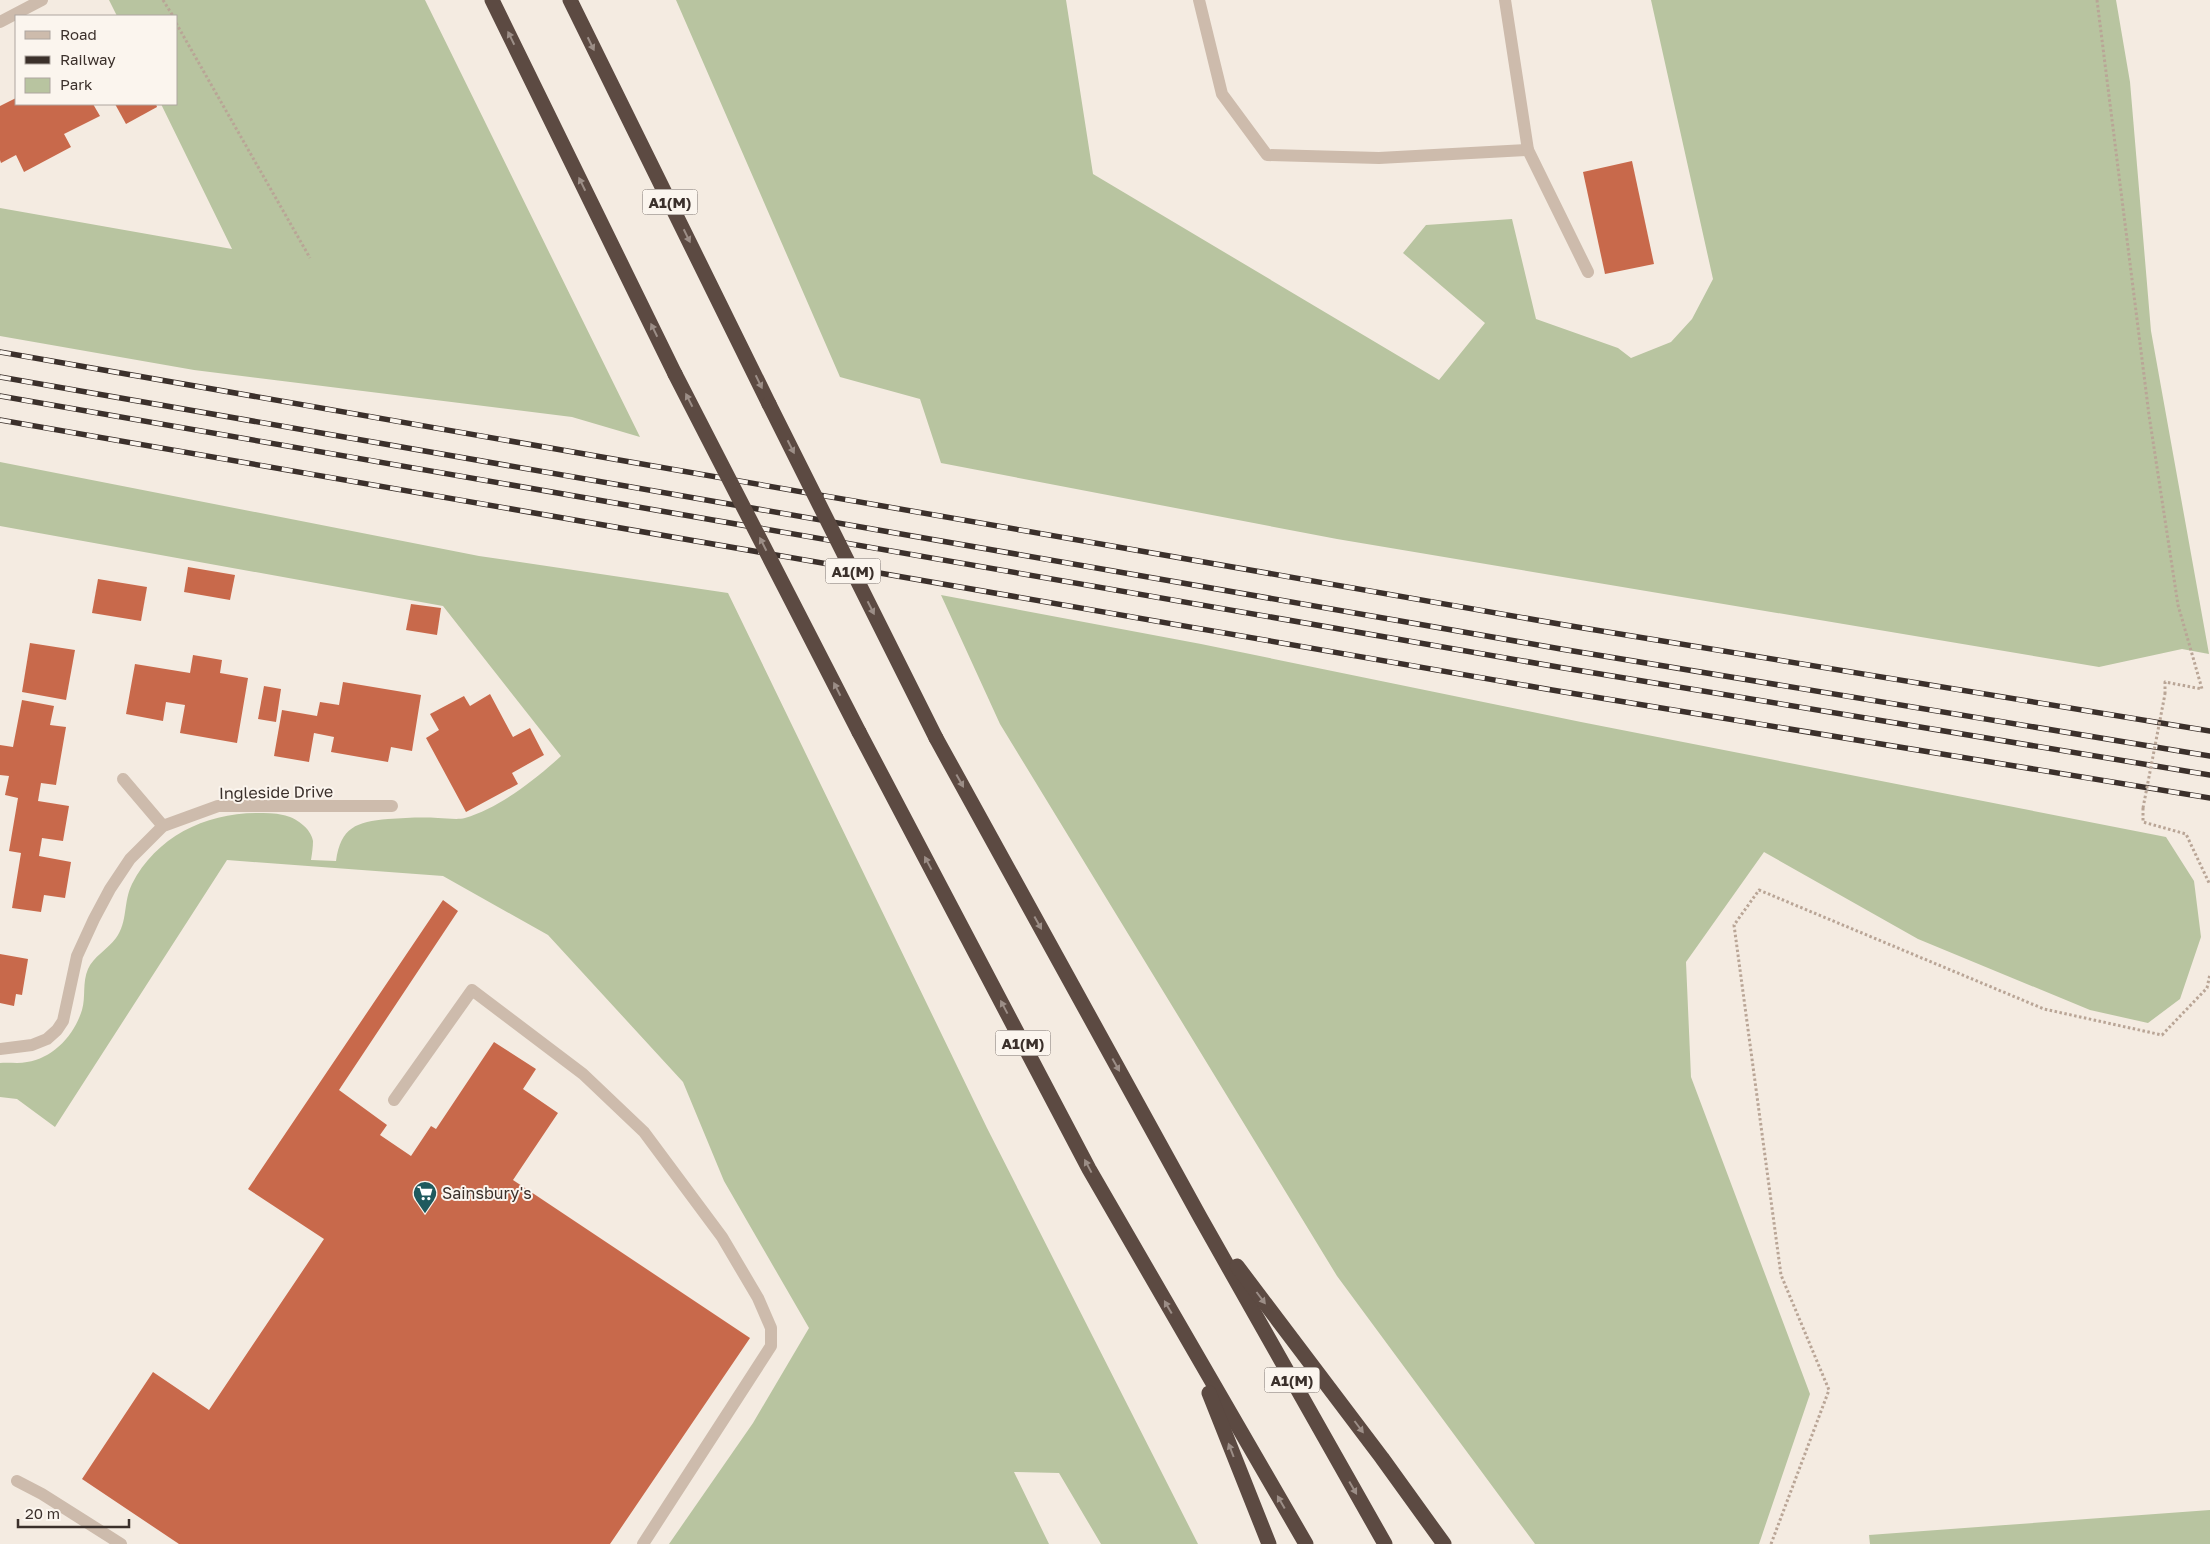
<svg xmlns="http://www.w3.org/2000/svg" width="2210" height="1544" viewBox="0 0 2210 1544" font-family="'Golos Text',sans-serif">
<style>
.green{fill:#b8c4a0}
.building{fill:#c8694b}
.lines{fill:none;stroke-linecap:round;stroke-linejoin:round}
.path{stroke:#b9a596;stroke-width:3;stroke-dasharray:2.5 2.5;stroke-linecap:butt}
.lane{stroke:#cdbbac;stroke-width:12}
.street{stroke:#cdbbac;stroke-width:12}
.highway{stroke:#5c4a42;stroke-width:15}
.rail-casing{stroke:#3b302b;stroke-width:5.5}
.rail{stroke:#fbf5ee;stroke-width:4;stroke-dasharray:11;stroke-linecap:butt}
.path-bridge{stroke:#b9a596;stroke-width:3;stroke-dasharray:2.5 2.5;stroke-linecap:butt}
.highway-bridge{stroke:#5c4a42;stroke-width:15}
.oneway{fill:#9c8e87}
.labels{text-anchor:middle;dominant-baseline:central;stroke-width:4;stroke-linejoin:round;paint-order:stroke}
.shield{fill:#fbf5ee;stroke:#756b66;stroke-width:1}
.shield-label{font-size:15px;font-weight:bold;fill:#3b302b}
.street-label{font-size:16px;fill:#3b302b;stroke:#fbf5ee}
.poi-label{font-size:16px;fill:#3b302b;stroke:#fbf5ee;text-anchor:start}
</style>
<rect width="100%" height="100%" fill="#f4ebe1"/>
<g class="green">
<polygon points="109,0 425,0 640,437 572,417 194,370 0,336 0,208 232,249 161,104 176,104 176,16 117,16"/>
<polygon points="676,0 1066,0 1093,174 1439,380 1485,323 1403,253 1426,225 1512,219 1536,319 1618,348 1631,358 1671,342 1692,319 1713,279 1651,0 2116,0 2130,82 2151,331 2209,654 2182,649 2099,667 1337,539 941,463 920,399 840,377"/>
<path d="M0,462L479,556L728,593L987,1128L1198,1544H1101L1059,1473L1014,1472L1049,1544H669L753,1423L809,1328L724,1181L683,1082L548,935L443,876L227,860L55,1127L17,1099L0,1097V1063C9,1062 18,1064 27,1062C53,1058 74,1036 82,1010C86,997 82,983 88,969C93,957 108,949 116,938C128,922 123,902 132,884C156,837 205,813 257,813C265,813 275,813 283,815C295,817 311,828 313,841C313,847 312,854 311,860L336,861C341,827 356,822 388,819C405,818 421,817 438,818C446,818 457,820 465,818C499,808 535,780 561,756L443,606L0,526Z"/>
<polygon points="941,595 1201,644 1581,722 2166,837 2194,881 2201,937 2180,999 2148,1023 2090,1010 1918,939 1764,852 1686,962 1691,1077 1810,1394 1759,1544 1535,1544 1337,1276 1000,724"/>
<polygon points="2210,1510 2210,1544 1870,1544 1869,1535"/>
</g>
<g class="building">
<polygon points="16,98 16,104 93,104 100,116 64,134 71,147 24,172 16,155 1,163 0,160 0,106"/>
<polygon points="115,104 156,104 157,107 126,124"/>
<polygon points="1632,161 1654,264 1605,274 1583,172"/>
<polygon points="188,567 235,575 230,600 184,592"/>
<polygon points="98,579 147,587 141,621 92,613"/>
<polygon points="411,604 441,608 437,635 406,630"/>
<polygon points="30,643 75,650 66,700 22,692"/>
<polygon points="193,655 222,660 220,673 248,678 237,743 180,733 185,705 166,702 163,721 126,714 135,664 190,673"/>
<polygon points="343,682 421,695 412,751 391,747 388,762 331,752 334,737 314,733 309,762 274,756 282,710 317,716 320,702 339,705"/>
<polygon points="264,686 281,689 276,722 258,719"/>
<polygon points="490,694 513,737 530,728 544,755 512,773 518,784 466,812 426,738 439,730 430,714 464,696 470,706"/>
<polygon points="22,700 54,706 50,725 66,727 56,785 41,783 38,801 69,806 63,841 42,838 39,856 71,862 65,898 44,895 41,912 12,908 21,853 9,851 18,798 5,795 9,776 0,775 0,745 13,747"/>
<polygon points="443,900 458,911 339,1090 387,1125 380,1135 411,1156 431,1126 436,1129 494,1042 536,1069 523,1089 558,1113 513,1180 750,1338 610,1544 179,1544 82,1479 153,1372 209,1410 324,1239 248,1189"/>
<polygon points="0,954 28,959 22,995 16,994 14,1006 0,1003"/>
</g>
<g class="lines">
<g class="path">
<polyline points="163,0 173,16"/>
<polyline points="2097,0 2149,415 2178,605 2202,689 2165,682 2165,694"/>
<polyline points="176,23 310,258"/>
<polyline points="2143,808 2143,822 2186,834 2210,885"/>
<polyline points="1771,1544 1829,1390 1781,1275 1734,925 1759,890 2044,1009 2162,1035 2207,988 2210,974"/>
</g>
<g class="lane">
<polyline points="1199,0 1222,94 1267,155 1379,158 1528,150"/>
<polyline points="1505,0 1528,150 1588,272"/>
<polyline points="394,1100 472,990 583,1074 644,1132 722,1237 758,1298 771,1328 771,1346 643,1544"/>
<polyline points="17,1481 42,1494 121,1544"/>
</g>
<g class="street">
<polyline points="0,22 42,0"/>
<polyline points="123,779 163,826"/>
<polyline points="0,1049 32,1045 47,1039 57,1030 63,1021 77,956 94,919 110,889 130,859 163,826 218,806 392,806"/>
</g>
<g class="highway">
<polyline points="492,0 675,374"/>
<polyline points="570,0 769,404"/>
<polyline points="859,732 1089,1169 1306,1544"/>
<polyline points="936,738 1200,1217 1385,1544"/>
<polyline points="1237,1266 1382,1458 1444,1544"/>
<polyline points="1209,1393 1269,1544"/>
</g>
<g class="rail-casing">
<g id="rail">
<polyline points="0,352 1565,625 2210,731"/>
<polyline points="0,377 1561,649 2210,756"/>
<polyline points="0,396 1558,667 2210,775"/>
<polyline points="0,420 1552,690 2210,798"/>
</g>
</g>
<use href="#rail" class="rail"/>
<polyline class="path-bridge" points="2143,808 2165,694"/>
<g class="highway-bridge">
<polyline points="675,374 859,732"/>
<polyline points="769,404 936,738"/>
</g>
</g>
<defs><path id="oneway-solid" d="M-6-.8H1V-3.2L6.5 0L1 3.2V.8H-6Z" transform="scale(1.25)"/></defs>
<g class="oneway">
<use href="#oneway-solid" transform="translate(511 38) rotate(-116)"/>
<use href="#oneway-solid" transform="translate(591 44) rotate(64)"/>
<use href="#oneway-solid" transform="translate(582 184) rotate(-116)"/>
<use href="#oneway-solid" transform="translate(687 236) rotate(64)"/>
<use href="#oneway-solid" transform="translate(654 330) rotate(-116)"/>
<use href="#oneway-solid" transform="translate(759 382) rotate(64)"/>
<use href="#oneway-solid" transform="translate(689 400) rotate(-117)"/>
<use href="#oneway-solid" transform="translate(791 447) rotate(63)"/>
<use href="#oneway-solid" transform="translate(763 544) rotate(-117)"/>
<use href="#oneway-solid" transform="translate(871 608) rotate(63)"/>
<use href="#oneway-solid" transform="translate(837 689) rotate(-117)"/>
<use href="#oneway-solid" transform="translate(960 781) rotate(61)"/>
<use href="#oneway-solid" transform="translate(928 863) rotate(-118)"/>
<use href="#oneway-solid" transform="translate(1038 923) rotate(61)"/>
<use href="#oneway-solid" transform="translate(1004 1007) rotate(-118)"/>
<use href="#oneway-solid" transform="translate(1116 1065) rotate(61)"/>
<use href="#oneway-solid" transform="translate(1088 1166) rotate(-118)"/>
<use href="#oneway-solid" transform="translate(1261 1298) rotate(53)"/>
<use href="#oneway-solid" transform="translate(1168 1307) rotate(-120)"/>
<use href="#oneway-solid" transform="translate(1359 1427) rotate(53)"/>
<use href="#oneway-solid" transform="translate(1231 1450) rotate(-111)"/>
<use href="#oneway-solid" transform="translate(1353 1488) rotate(60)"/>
<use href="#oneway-solid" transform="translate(1281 1502) rotate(-120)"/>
</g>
<defs>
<g id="supermarket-pin" transform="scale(1.25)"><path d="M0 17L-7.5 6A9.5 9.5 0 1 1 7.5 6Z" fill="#1f5a5e" stroke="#fbf5ee"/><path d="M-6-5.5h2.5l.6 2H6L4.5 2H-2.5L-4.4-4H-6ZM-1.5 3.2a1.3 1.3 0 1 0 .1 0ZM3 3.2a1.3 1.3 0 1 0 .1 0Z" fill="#fff"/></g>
</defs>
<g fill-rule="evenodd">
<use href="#supermarket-pin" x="425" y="1193"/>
</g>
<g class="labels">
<g class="shield">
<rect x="642.5" y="189.5" width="55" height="25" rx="4"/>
<rect x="825.5" y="558.5" width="55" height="25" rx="4"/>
<rect x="995.5" y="1030.5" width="55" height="25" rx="4"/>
<rect x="1264.5" y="1367.5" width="55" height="25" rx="4"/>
</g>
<g class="shield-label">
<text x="670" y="202">A1(M)</text>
<text x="853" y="571">A1(M)</text>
<text x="1023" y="1043">A1(M)</text>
<text x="1292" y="1380">A1(M)</text>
</g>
<g class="street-label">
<text transform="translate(276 792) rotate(-1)">Ingleside Drive</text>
</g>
<g class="poi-label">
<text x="442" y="1193">Sainsbury's</text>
</g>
</g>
<rect x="15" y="15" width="162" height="90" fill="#fbf5ee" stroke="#aea6a0"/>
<rect x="25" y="31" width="25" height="8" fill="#cdbbac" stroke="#aea6a0"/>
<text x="60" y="40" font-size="15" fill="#3b302b">Road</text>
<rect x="25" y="56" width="25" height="8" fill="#3b302b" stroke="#aea6a0"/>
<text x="60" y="65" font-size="15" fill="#3b302b">Railway</text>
<rect x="25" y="78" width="25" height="15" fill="#b8c4a0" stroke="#aea6a0"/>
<text x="60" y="90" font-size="15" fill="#3b302b">Park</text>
<path d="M18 1519v8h111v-8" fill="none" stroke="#3b302b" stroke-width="2.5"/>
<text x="25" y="1519" font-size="15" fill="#3b302b" stroke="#fbf5ee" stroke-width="4" paint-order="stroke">20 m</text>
</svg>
